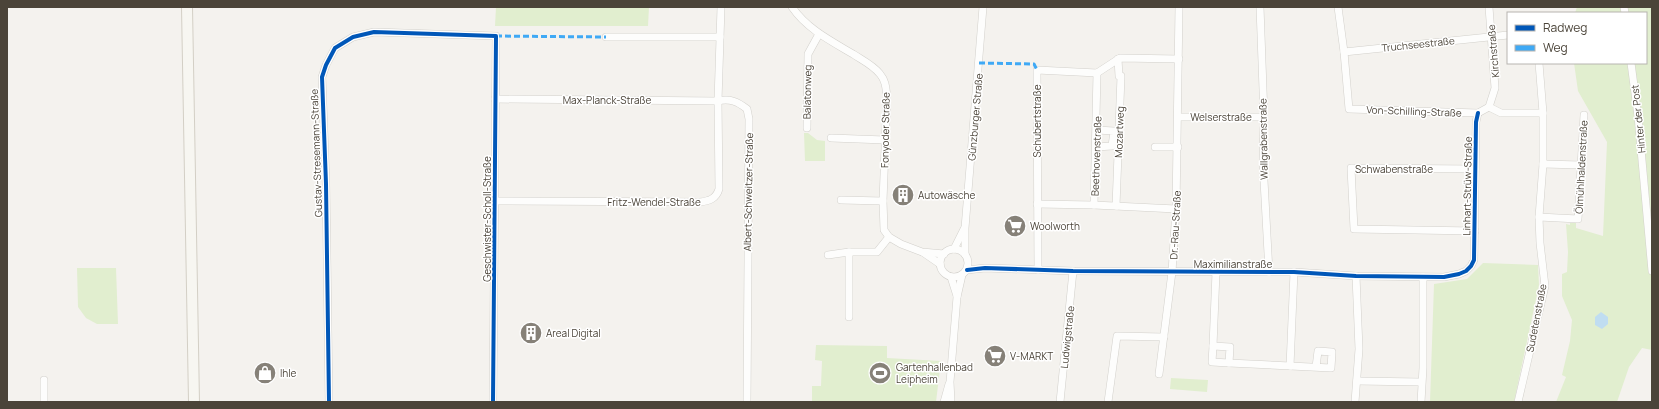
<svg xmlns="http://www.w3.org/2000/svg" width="1659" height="409" viewBox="0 0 1659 409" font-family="Manrope,sans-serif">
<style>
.green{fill:#e1eecf}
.water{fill:#c0ddf1}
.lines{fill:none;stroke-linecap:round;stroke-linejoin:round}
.minor-casing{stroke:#d2d0cb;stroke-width:8}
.secondary-casing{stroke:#d3cfc5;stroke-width:12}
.minor{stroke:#fdfdfc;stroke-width:7}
.secondary{stroke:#f7f6f1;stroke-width:10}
.quiet{stroke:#3fa9f5;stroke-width:3;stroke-dasharray:6 3;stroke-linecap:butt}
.cycleway-casing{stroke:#fff;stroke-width:6}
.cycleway{stroke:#0057b8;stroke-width:4}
.labels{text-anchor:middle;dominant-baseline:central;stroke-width:3;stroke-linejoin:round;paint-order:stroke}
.street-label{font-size:10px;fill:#4b4439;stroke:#fff}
.poi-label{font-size:10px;fill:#4b4439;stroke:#fff;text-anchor:start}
</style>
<rect width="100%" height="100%" fill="#f4f2ee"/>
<g class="green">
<polygon points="496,7 649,7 648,26 495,26"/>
<polygon points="1577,7 1652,7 1652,350 1642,348 1629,367 1617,402 1556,402 1566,377 1562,375 1570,341 1572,320 1562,296 1562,274 1567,272 1568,252 1566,224 1570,225 1570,223 1576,223 1576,228 1603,236 1607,142 1578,91 1574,63 1646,63 1646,13 1575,13"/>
<polygon points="804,133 808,133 817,140 825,141 825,161 805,161"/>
<polygon points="1483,263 1538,265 1539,285 1514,402 1430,402 1434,284 1467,279"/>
<polygon points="77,268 116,268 118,324 97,324 86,318 78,307"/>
<polygon points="816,345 887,346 887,358 941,361 936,402 812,402 812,386 821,386 822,361 815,360"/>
<polygon points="1171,378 1208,380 1207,392 1170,389"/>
</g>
<polygon class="water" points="1601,312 1608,317 1608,324 1602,329 1595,325 1595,317"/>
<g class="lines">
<g class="minor-casing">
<g id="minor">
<path d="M721,7L718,101C730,98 738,102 747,109L749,119L747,402"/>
<path d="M792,7C807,29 831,41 853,54C862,60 873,65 880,74C886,81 886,89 887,97L883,201L884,230L889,237L901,244L922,252L944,254"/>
<polyline points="1260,7 1264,117 1263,162 1269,272"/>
<polyline points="1338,7 1344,52 1349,109 1478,113"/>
<polyline points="1624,7 1625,13"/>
<polyline points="606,37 720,37"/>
<polyline points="1344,52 1508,35"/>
<polyline points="1631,63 1638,116 1652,271"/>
<polyline points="1097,73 1094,205 1176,209"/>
<polyline points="1489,107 1501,113 1543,113"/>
<polyline points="1478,113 1489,107 1495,88 1489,7"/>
<polyline points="1178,117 1264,117"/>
<polyline points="807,128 808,54 819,34"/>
<polyline points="831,138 885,140"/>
<polyline points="1096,147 1112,146 1114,131 1097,130"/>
<polyline points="1155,147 1178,147"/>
<polyline points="1543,164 1581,165"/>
<polyline points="1475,169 1351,168 1354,229 1475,231"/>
<polyline points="841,200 883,201"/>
<path d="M495,201L700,202C709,201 716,199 719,189L718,101L495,99"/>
<polyline points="1037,204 1094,205"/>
<polyline points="1116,206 1121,76 1119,76 1118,59"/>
<polyline points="1539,217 1578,219 1584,115"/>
<circle cx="954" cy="263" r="14"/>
<polyline points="954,249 964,229"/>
<polyline points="924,253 940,264"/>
<polyline points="965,254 965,228 983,7"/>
<polyline points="828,255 849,252 877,252 889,237"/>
<polyline points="967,270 985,268 1073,271 1294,272 1356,276 1444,277 1459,274 1466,271 1471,266 1474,260 1476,122 1478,113"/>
<polyline points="1038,270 1037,70 1097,73 1120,58 1179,59"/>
<polyline points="1216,272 1213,346 1230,347 1229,363 1331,368 1332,352 1318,351 1316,367"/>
<polyline points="951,277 957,296"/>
<polyline points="849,317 849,252"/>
<polyline points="1213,346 1212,362 1229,363"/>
<polyline points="1290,366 1294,272"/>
<polyline points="1159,374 1172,272 1176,209 1179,7"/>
<polyline points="44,380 44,402"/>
<polyline points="1357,381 1421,382"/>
<polyline points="329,402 326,184 322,77 326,65 335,48 353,37 374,32 496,36 493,402"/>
<polyline points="944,402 949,384"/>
<polyline points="951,402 950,382 957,297 962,275"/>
<polyline points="1060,402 1073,271"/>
<polyline points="1108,402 1117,336 1164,337"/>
<polyline points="1355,402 1359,349 1356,276"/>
<polyline points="1421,402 1423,368 1423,277"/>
<polyline points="1518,402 1545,286 1540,243 1539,217 1543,164 1543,113 1539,63"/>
</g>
</g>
<g class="secondary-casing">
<polyline id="secondary" points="187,7 194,402"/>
</g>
<use href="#minor" class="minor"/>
<use href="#secondary" class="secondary"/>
<g class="quiet">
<polyline points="496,36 606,37"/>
<polyline points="979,63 1034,64 1037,70"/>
</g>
<g class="cycleway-casing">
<g id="cycleway">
<polyline points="967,270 985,268 1073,271 1294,272 1356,276 1444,277 1459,274 1466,271 1471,266 1474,260 1476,122 1478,113"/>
<polyline points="329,402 326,184 322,77 326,65 335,48 353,37 374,32 496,36 493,402"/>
</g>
</g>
<use href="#cycleway" class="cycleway"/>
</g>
<defs>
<g id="building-disc" transform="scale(1.15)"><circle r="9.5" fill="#868178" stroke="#fff"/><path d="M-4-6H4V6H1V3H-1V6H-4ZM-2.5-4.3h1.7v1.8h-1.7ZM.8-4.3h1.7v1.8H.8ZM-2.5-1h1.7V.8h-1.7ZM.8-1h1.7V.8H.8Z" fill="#fff"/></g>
<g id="supermarket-disc" transform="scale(1.15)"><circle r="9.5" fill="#868178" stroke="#fff"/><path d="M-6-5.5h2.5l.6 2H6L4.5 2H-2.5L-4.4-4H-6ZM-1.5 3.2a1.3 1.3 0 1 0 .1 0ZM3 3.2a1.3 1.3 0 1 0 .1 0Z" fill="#fff"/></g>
<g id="shop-disc" transform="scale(1.15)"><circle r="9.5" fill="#868178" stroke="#fff"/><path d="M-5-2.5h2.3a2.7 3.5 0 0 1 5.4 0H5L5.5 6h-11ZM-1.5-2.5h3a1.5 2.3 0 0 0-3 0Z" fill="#fff"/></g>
<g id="stadium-disc" transform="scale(1.15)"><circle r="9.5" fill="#868178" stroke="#fff"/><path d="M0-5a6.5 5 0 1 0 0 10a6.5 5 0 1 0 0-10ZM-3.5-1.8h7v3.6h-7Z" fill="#fff"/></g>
</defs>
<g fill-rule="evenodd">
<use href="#building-disc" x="903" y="195"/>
<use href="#supermarket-disc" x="1015" y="226"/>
<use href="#building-disc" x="531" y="333"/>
<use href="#supermarket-disc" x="995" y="356"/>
<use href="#shop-disc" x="265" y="373"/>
<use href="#stadium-disc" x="880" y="373"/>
</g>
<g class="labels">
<g class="street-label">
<text transform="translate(1418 44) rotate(-6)">Truchseestraße</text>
<text transform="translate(1493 51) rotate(-95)">Kirchstraße</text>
<text transform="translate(807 92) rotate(-89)">Balatonweg</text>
<text x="607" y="100">Max-Planck-Straße</text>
<text transform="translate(1414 111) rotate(2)">Von-Schilling-Straße</text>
<text transform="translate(975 117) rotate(-85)">Günzburger Straße</text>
<text x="1221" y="117">Welserstraße</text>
<text transform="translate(1638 119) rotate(-96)">Hinter der Post</text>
<text transform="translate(1037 121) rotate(-90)">Schubertstraße</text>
<text transform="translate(885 130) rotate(-89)">Fonyoder Straße</text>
<text transform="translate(1119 132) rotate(-88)">Mozartweg</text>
<text transform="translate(1263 139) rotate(-91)">Wallgrabenstraße</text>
<text transform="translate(316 153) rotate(-92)">Gustav-Stresemann-Straße</text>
<text transform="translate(1096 156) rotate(-88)">Beethovenstraße</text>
<text transform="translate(1581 167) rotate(-87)">Ölmühlhaldenstraße</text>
<text x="1394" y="169">Schwabenstraße</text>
<text transform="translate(1467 186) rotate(-89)">Linhart-Strüw-Straße</text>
<text transform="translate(748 192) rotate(-89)">Albert-Schweitzer-Straße</text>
<text x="654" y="202">Fritz-Wendel-Straße</text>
<text transform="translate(487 219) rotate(-90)">Geschwister-Scholl-Straße</text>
<text transform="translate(1175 225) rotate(-87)">Dr.-Rau-Straße</text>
<text x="1233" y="264">Maximilianstraße</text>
<text transform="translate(1536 318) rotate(-79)">Sudetenstraße</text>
<text transform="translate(1067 337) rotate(-84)">Ludwigstraße</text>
</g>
<g class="poi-label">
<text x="918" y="195">Autowäsche</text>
<text x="1030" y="226">Woolworth</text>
<text x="546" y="333">Areal Digital</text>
<text x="1010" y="356">V-MARKT</text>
<text x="896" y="367">Gartenhallenbad<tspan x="896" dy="12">Leipheim</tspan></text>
<text x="280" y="373">Ihle</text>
</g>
</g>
<rect width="1659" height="409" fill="none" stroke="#4b4439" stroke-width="16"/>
<rect x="1507" y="12" width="140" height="52" fill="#ffffff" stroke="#b7b4b0"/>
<rect x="1515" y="25" width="20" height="6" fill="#0057b8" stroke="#b7b4b0"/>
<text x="1543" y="32" font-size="12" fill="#4b4439">Radweg</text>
<rect x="1515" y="45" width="20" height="6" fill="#3fa9f5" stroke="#b7b4b0"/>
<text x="1543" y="52" font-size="12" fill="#4b4439">Weg</text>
</svg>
